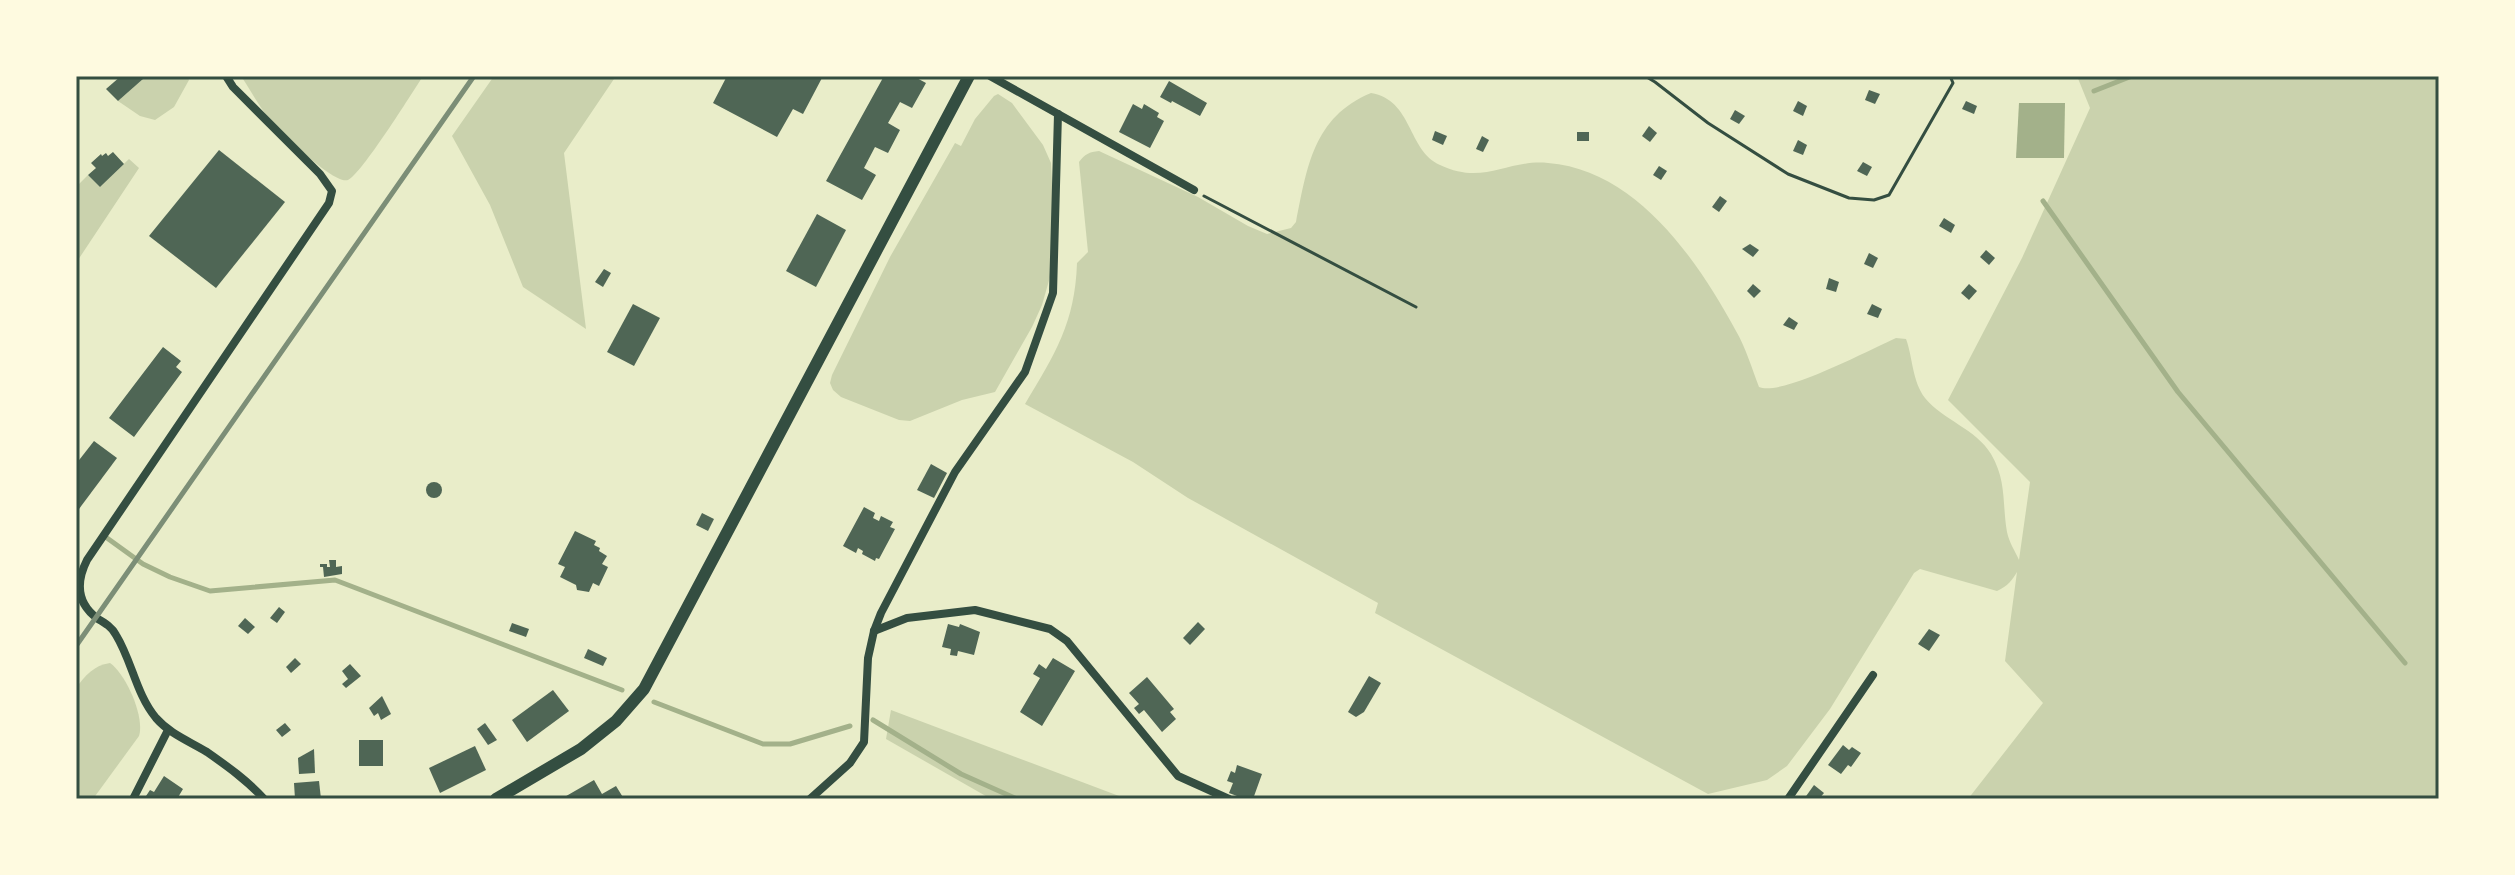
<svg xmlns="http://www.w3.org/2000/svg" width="2515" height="875" viewBox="0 0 2515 875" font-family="Raleway,sans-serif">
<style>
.green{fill:#cad2ad}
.water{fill:#a3b18a}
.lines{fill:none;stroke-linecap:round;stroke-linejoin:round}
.stream{stroke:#a3b18a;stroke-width:5}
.building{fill:#4f6655}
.path{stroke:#344e41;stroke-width:3}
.minor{stroke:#344e41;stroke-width:8}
.secondary{stroke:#344e41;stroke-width:12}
.rail{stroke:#7c8e77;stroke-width:5}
.neatline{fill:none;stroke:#344e41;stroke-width:3}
</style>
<rect width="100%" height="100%" fill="#e9edc9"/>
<g class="green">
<polygon points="140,76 187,76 189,80 174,107 155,120 140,116 118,101 142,80"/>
<path d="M241,76H423C412,93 361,175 348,180C333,185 278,129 268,117C258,105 250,89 241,76Z"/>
<polygon points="494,76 616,76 564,153 586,329 523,287 490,205 452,136"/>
<path d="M2077,76H2439V799H1968L2043,703L2005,661L2017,572C2012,580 2008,586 1997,591L1920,569L1914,573L1830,709L1787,766L1767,780L1708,794L1375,613L1378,603L1188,498L1133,462L1025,404C1055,354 1075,323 1077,263L1088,252L1079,162C1085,154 1089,152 1099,151L1198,197L1248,226L1267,234L1291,228L1296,222C1307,168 1313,117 1371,93C1413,100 1407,150 1440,165C1484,186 1507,159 1548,163C1636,170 1697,259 1736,331C1746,348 1752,369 1759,387C1781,397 1871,349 1896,338L1906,339C1913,358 1912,381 1925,398C1943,420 1976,429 1991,454C2007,481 2002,504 2007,532C2009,542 2015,551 2019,560L2030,482L1948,400L2022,258L2090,108Z"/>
<polygon points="998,94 1012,103 1043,145 1051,163 1053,202 1050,277 1042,305 1032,327 995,392 962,400 910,421 899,420 841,397 833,390 830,383 832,375 890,257 955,143 961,146 975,119 994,96"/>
<polygon points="129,159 139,168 76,263 76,187 88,175 100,187"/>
<path d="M110,663C126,674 145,717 139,736L93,799H76V688C85,676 94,665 110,663Z"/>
<polygon points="891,710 1127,799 991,799 886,739"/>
</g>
<polygon class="water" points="2019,103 2065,103 2064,158 2016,158"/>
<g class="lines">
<g class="stream">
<polyline points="2094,91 2132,76"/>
<polyline points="2043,201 2178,392 2405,663"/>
<polyline points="107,538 143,564 170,577 210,591 335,580 622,690"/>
<polyline points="654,702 763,744 790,744 850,726"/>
<polyline points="873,720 961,774 1017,799"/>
</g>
</g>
<g class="building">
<polygon points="121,76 140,76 143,79 118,101 106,89"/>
<polygon points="727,76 823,76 803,114 793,109 777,137 713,103"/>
<polygon points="884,76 913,76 926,83 912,108 900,102 888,123 900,130 888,153 875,147 864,168 876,175 862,200 826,181"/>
<polygon points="1169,81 1207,103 1200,116 1172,101 1171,103 1160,97"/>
<polygon points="1869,90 1880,94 1875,104 1865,100"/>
<polygon points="1798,101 1807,106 1803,116 1793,111"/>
<polygon points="1966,101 1977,106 1974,114 1962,109"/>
<polygon points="1133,104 1142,109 1144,104 1159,113 1157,117 1164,121 1150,148 1119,132"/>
<polygon points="1735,110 1745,116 1739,124 1730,119"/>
<polygon points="1649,126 1657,133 1650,142 1642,136"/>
<polygon points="1435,131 1447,136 1443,145 1432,140"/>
<rect x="1577" y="132" width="12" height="9"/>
<polygon points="1482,136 1489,140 1483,152 1476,149"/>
<polygon points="1798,140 1807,145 1803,155 1793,151"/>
<polygon points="219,150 285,202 216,288 149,236"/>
<polygon points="113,152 124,164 100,187 88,175 96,168 91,163 101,154 102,156 106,153 108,156"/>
<polygon points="1863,162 1872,167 1867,176 1857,171"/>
<polygon points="1659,166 1667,171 1661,180 1653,175"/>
<polygon points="1720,196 1727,201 1719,212 1712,207"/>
<polygon points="817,214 846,230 816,287 786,271"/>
<polygon points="1944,218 1955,225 1951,233 1939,226"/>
<polygon points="1750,244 1759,250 1753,257 1742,249"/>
<polygon points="1986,250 1995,258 1989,265 1980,257"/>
<polygon points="1869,253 1878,258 1873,268 1864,264"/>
<polygon points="604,269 611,273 603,287 595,282"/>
<polygon points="1829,278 1839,282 1836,292 1826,289"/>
<polygon points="1753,284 1761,291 1754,298 1747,291"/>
<polygon points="1969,284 1977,291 1969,300 1961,293"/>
<polygon points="633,304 660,318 634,366 607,352"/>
<polygon points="1872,304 1882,309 1878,318 1867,314"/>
<polygon points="1789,317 1798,323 1794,330 1783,325"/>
<polygon points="163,347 181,361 176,367 182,372 134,437 109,418"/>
<polygon points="94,441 117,458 76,513 76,464"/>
<polygon points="931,464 947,473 934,498 917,490"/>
<circle cx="434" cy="490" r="8"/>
<polygon points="864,507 875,513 873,518 879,521 881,516 893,522 890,527 895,529 879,559 876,558 875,561 862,554 863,551 858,548 856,553 843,546"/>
<polygon points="702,513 714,519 708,531 696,525"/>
<polygon points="575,531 596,541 594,545 600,548 599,551 607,556 602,564 608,567 599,586 593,583 589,592 577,590 576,585 560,577 565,567 558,564"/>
<polygon points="329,560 336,560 336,567 342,566 342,574 324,577 323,567 320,567 320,564 327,564 327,567 330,567"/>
<polygon points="279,607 285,612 277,623 270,618"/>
<polygon points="245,618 255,627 248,634 238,626"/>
<polygon points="1198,622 1205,629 1190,645 1183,638"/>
<polygon points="512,623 529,629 526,637 509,631"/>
<polygon points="948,624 959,627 960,624 980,632 974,655 958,651 957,656 950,655 951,649 942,647"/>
<polygon points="1929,629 1940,635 1929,651 1918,644"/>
<polygon points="588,649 607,658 603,666 584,658"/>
<polygon points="295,658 301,664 291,673 286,667"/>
<polygon points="1053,658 1075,671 1042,726 1020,712 1040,678 1033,674 1039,664 1046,669"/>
<polygon points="350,664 361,676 346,688 342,684 348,679 342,671"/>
<polygon points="1369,676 1381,683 1364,712 1356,717 1348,712"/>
<polygon points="1147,677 1174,709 1170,712 1176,719 1162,732 1144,710 1139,714 1134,708 1139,704 1129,693"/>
<polygon points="553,690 569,711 527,742 512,720"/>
<polygon points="382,696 391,714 381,720 378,713 374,716 369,708"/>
<polygon points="285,723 291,730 282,737 276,730"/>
<polygon points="485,723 497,740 488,745 477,729"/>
<rect x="359" y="740" width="24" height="26"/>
<polygon points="1843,745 1849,750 1852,747 1861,753 1851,767 1848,765 1841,774 1828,765"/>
<polygon points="475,746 486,770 440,793 429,768"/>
<polygon points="314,749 315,773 299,774 298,758"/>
<polygon points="1237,765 1262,774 1253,799 1245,799 1229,793 1233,783 1227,781 1231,771 1235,773"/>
<polygon points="164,776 183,789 177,799 144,799 150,790 154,792"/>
<polygon points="594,780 602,794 616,786 624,799 561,799"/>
<polygon points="319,781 321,799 295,799 294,783"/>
<polygon points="1814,785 1824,793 1819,799 1804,799"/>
</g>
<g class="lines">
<g class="path">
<polyline points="1645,76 1655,82 1708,123 1788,174 1849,198 1874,200 1889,195 1953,83 1950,76"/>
<polyline points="1204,196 1416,307"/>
</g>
<g class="minor">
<path d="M226,76L233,87L320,174L332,191L329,203L87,560C76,582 76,603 98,619C105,623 112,627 116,635C132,661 136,694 156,718C170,734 189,741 207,752C227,766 248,781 264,799"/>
<polyline points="990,76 1194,190"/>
<polyline points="874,631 907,618 975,610 1050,629 1067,641 1178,776 1229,799"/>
<polyline points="133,799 168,730"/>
<polyline points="810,799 850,763 864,742 868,658 874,631 881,613 955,472 1025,372 1053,293 1058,114"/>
<polyline points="1788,799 1873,675"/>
</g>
<polyline class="secondary" points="496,799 581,749 616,721 644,689 969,76"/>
<polyline class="rail" points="76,646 474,76"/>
</g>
<rect width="2515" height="875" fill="none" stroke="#fefae0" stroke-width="156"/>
<rect x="78" y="78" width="2359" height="719" class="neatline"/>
</svg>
